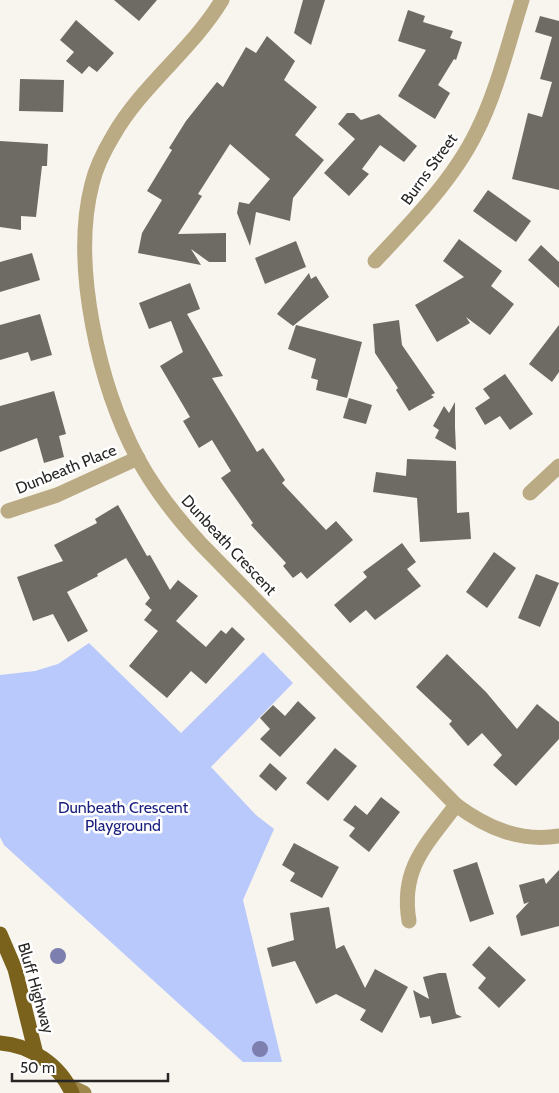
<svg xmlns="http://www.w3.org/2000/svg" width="559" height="1093" viewBox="0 0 559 1093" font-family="Cabin,sans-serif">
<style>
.green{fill:#b9c9fb}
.building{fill:#6e6b65}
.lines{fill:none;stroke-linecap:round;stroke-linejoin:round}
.minor{stroke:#bbab85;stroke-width:15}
.secondary{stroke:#9e874b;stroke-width:15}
.trunk{stroke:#7a621d;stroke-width:15}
.tree{fill:#7d7faf}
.labels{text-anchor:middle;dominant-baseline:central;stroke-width:5;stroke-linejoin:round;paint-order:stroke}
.street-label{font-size:16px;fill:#282725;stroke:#fff}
.park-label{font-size:16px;fill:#191f7c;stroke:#fff}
</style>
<rect width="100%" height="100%" fill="#f8f5ee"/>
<polygon class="green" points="89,643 181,733 263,652 293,683 211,767 256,815 274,829 243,900 282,1062 243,1062 4,845 0,837 0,675 35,671 58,664"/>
<g class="building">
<polygon points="114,0 157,0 139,21"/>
<polygon points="303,0 325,0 311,45 294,33"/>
<polygon points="408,10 425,16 423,22 453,31 450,38 462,42 456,60 454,59 438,85 450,93 435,119 398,96 426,50 398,41"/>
<polygon points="540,16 559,21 559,190 512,179 528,113 542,117 552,82 540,79 552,37 535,32"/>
<polygon points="76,20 114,53 97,72 89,66 82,74 66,61 74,52 60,40"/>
<polygon points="267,36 295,61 284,80 317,107 295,135 324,160 293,198 290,221 256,212 250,246 237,213 239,202 249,204 270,179 230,144 198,194 202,196 178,234 226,233 226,262 209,262 191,249 201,265 138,253 142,233 162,200 147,191 172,150 169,148 186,121 217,82 223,87 246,47 256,53"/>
<polygon points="20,79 64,80 63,112 19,111"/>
<polygon points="347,113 354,113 361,120 379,114 417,146 404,162 380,145 362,169 369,174 349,196 324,173 355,139 338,124"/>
<polygon points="0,141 48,144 47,166 42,166 36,217 21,216 21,230 0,227"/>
<polygon points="488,190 531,221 516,242 473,211"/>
<polygon points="459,239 502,271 491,286 514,304 490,335 466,317 470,323 437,342 415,305 464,277 443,261"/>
<polygon points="296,241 306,267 265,284 255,258"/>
<polygon points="541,245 559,262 559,288 528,260"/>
<polygon points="32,253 40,280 0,292 0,262"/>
<polygon points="309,273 311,279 316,276 329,297 293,326 277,314"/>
<polygon points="190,283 200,309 187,314 223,376 212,378 257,452 263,448 285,480 282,483 326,530 336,521 353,540 307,579 301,572 293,578 283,566 286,563 251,525 253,523 221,478 231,471 212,440 199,448 183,421 190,417 160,366 183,352 171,321 149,329 139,303"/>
<polygon points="40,314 52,355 31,361 28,352 0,360 0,325"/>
<polygon points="399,320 402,345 435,393 431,395 434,397 409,411 396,390 398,388 375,353 373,324"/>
<polygon points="296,325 362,342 347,398 316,390 318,380 311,378 316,359 288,349"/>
<polygon points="559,325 559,372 552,382 529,364"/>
<polygon points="505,374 533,414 510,430 500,416 485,425 475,408 490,398 483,389"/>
<polygon points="54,391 66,434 59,436 64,457 44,463 37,438 0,452 0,406"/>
<polygon points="349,398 372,405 366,424 343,418"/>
<polygon points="455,402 455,427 456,450 435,438 439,430 433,426 444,406 449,413"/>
<polygon points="407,459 456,461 457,513 469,512 471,539 420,542 417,498 373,492 376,472 406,476"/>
<polygon points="118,505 147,556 150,555 170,590 178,580 198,596 176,621 206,647 221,630 226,634 232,627 245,639 206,684 191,671 167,698 129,666 158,631 144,620 152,610 145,604 150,598 126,558 97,574 98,576 67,592 88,631 68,642 53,614 33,621 17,577 63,561 54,545 97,523 95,519"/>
<polygon points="402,543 416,562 407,569 421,586 375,620 366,610 350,623 334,605 367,577 363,572"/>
<polygon points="494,552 516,568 487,608 466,592"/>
<polygon points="536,574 559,583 540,627 518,618"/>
<polygon points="447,654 486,692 517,729 537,704 559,722 559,739 516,786 493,765 502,755 482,733 468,746 449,724 452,721 416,687"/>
<polygon points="298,701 316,718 280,757 260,739 270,729 260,718 273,705 285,716"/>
<polygon points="335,748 357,766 328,801 306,783"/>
<polygon points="270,763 287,778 276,791 259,776"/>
<polygon points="381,797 400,812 369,852 349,836 355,828 343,820 355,805 367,815"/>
<polygon points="294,843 339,867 322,898 290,881 295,873 282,865"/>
<polygon points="477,862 494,914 470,922 453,870"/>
<polygon points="559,870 559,926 521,936 516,916 529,902 524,904 519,885 544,878 546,884"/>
<polygon points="329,907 336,949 344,945 365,988 375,969 408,987 382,1033 360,1020 366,1010 336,994 316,1004 295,961 272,967 267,948 294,940 290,913"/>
<polygon points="489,946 526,980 499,1008 478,988 486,978 472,965"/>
<polygon points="439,973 446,973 456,1014 462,1017 432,1024 430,1016 420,1018 413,990 429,999 423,977"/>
</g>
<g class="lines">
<g class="minor">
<path d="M222,0C192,50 142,85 113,136C104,151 96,167 92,184C71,265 99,386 138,459C155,490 177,518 201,544L456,805C487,828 520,842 559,836"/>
<path d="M375,261C410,224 453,180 476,133C497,92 508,44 522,0"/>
<polyline points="530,493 559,466"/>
<polyline points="8,511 57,495 138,458"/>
<path d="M409,921C400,868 427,844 456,805"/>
</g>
<polyline class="secondary" points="69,1086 84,1093"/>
<g class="trunk">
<polyline points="0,934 15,969 36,1054"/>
<path d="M0,1043C30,1045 60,1065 72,1093"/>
</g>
</g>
<g class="tree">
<circle cx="58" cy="956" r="8"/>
<circle cx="260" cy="1049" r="8"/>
</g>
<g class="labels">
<g class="street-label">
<text transform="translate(429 169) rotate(-54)">Burns Street</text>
<text transform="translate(66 469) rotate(-22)">Dunbeath Place</text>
<text transform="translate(229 545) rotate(47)">Dunbeath Crescent</text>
<text transform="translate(36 988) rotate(74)">Bluff Highway</text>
</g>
<g class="park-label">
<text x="123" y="807">Dunbeath Crescent<tspan x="123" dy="18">Playground</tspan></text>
</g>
</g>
<path d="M12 1073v8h156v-8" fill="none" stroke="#282725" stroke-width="2.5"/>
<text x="20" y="1073" font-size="15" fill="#282725" stroke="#ffffff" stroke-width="4" paint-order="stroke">50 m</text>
</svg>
